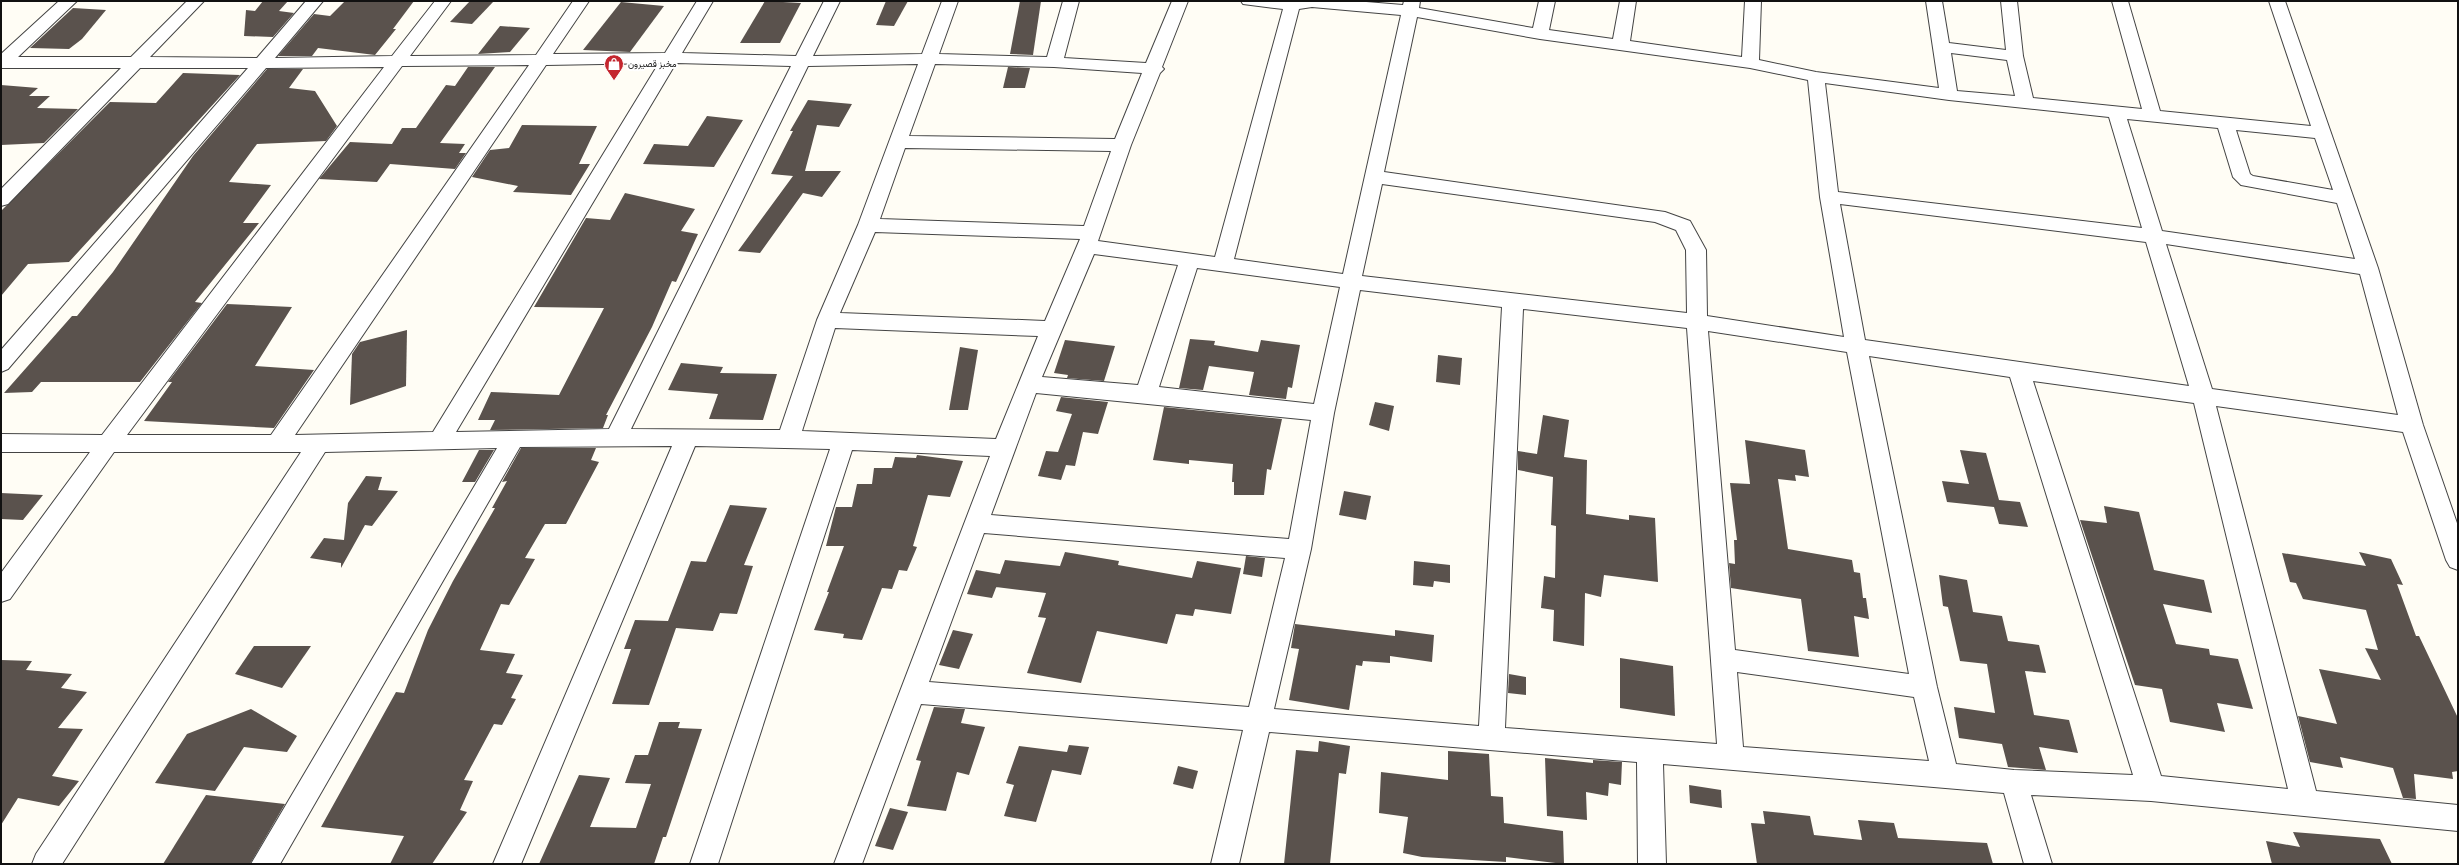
<svg xmlns="http://www.w3.org/2000/svg" width="2459" height="865" viewBox="0 0 2459 865" font-family="'Times New Roman',Vazirmatn,serif">
<style>
.building{fill:#5a524d}
.lines{fill:none;stroke-linecap:round;stroke-linejoin:round}
.minor-casing{stroke:#444;stroke-width:2}
.minor{fill:#fff;fill-rule:evenodd}
.labels{text-anchor:middle;dominant-baseline:central;stroke-width:4;stroke-linejoin:round;paint-order:stroke}
.far-poi-label{font-size:9px;fill:#111;stroke:#fff;text-anchor:start}
</style>
<rect width="100%" height="100%" fill="#fffdf5"/>
<g class="building">
<polygon points="263,1 288,1 279,11 294,13 273,37 244,36 246,10 255,11"/>
<polygon points="345,1 414,1 393,29 396,29 375,55 318,48 312,56 278,56 314,14 330,16"/>
<polygon points="470,1 494,1 472,24 450,22"/>
<polygon points="765,1 801,3 780,43 740,43"/>
<polygon points="886,1 908,1 894,26 876,25"/>
<polygon points="1020,1 1041,1 1033,55 1010,54"/>
<polygon points="621,2 664,6 630,52 583,50"/>
<polygon points="73,8 106,10 82,39 69,49 30,48"/>
<polygon points="500,26 530,28 510,52 478,54"/>
<polygon points="468,67 495,67 440,143 465,144 459,153 466,153 455,169 390,164 377,182 319,179 350,142 392,144 402,128 416,128 446,85 455,86"/>
<polygon points="1008,67 1030,68 1025,88 1003,88"/>
<polygon points="267,69 303,69 289,88 315,91 337,126 326,141 257,144 229,182 271,185 243,223 259,223 195,302 202,303 140,382 41,382 32,392 4,393 72,316 77,316 113,272 193,156"/>
<polygon points="183,73 240,75 69,262 28,264 1,296 1,211 110,102 156,103"/>
<polygon points="1,85 38,88 29,96 50,96 37,108 78,109 44,143 1,145"/>
<polygon points="808,100 852,104 839,127 817,125 805,171 841,171 822,197 803,193 760,253 738,251 793,176 771,174 793,131 790,131"/>
<polygon points="707,116 743,120 714,167 643,164 654,144 688,146"/>
<polygon points="522,125 597,126 579,164 590,164 571,195 513,192 518,186 472,177 490,150 509,148"/>
<polygon points="625,193 695,209 681,231 698,234 676,282 672,281 652,327 606,415 608,415 603,428 490,430 495,420 478,420 491,392 559,395 604,308 534,307 586,218 610,220"/>
<polygon points="227,304 292,307 255,366 314,370 274,428 144,421 172,382 168,382"/>
<polygon points="407,330 406,386 350,405 352,354 360,342"/>
<polygon points="1190,339 1215,341 1214,345 1258,352 1261,340 1300,345 1292,388 1288,387 1286,399 1249,395 1254,372 1209,366 1203,390 1179,388"/>
<polygon points="1065,340 1115,346 1104,381 1067,378 1068,375 1054,373"/>
<polygon points="960,347 978,350 968,410 949,410"/>
<polygon points="1438,355 1462,358 1460,385 1436,382"/>
<polygon points="681,363 723,367 720,373 777,374 763,420 709,419 718,394 668,390"/>
<polygon points="1061,397 1108,402 1098,434 1083,432 1075,466 1066,465 1061,480 1038,476 1046,451 1058,452 1072,414 1056,411"/>
<polygon points="1375,402 1394,406 1389,431 1369,425"/>
<polygon points="1164,407 1282,419 1271,470 1267,469 1264,495 1234,495 1234,482 1232,482 1233,464 1189,460 1189,464 1153,460"/>
<polygon points="1543,415 1569,420 1564,457 1587,460 1586,514 1629,520 1629,515 1655,518 1658,582 1604,575 1601,597 1585,593 1584,646 1553,641 1554,610 1541,608 1544,576 1555,578 1556,526 1551,525 1553,477 1518,470 1518,451 1537,454"/>
<polygon points="1745,440 1805,450 1809,477 1795,475 1796,481 1778,479 1788,549 1852,560 1854,572 1860,573 1863,598 1866,598 1869,619 1854,616 1859,657 1808,651 1801,599 1731,588 1729,563 1735,564 1734,540 1737,540 1730,483 1750,484"/>
<polygon points="521,448 596,448 591,460 599,462 566,524 545,524 525,558 535,559 509,605 501,604 480,650 515,654 506,673 523,675 511,698 516,699 502,725 494,724 464,780 473,781 460,810 467,812 432,864 390,864 404,836 321,827 396,692 404,693 428,630 453,581 495,508 492,508 507,481 502,482"/>
<polygon points="479,450 494,450 475,482 462,482"/>
<polygon points="1960,450 1986,453 1999,500 2020,502 2028,527 1999,524 1994,507 1947,502 1942,481 1969,484"/>
<polygon points="917,455 963,461 950,497 928,495 913,546 917,547 907,571 899,570 892,589 882,588 862,640 843,638 844,634 814,630 829,592 827,592 844,546 826,546 836,507 852,507 857,484 872,484 874,468 892,468 895,457 916,458"/>
<polygon points="366,476 382,477 378,490 398,491 372,526 365,525 341,568 341,563 310,558 324,538 344,540 348,503"/>
<polygon points="1344,491 1371,496 1366,520 1339,515"/>
<polygon points="1,493 43,495 23,520 1,519"/>
<polygon points="730,505 767,508 744,565 753,566 737,614 720,613 713,631 676,628 649,705 612,704 631,649 624,649 635,620 668,621 691,561 706,562"/>
<polygon points="2104,506 2139,512 2154,570 2204,580 2212,613 2163,604 2176,644 2209,649 2210,655 2238,659 2253,709 2217,703 2225,732 2170,722 2162,689 2135,685 2080,520 2107,523"/>
<polygon points="1065,552 1119,561 1118,565 1192,578 1197,561 1241,568 1231,614 1195,609 1193,616 1176,614 1167,644 1097,631 1081,683 1027,673 1046,618 1038,617 1046,593 996,587 997,585 992,598 967,594 976,570 1000,574 1005,560 1060,566"/>
<polygon points="2359,552 2391,559 2403,585 2397,584 2416,636 2419,636 2458,718 2458,771 2452,772 2453,779 2414,774 2416,799 2403,798 2393,768 2340,757 2343,768 2310,762 2298,716 2337,724 2319,669 2381,680 2365,648 2378,650 2366,610 2303,599 2296,583 2290,582 2282,553 2366,566"/>
<polygon points="1246,556 1265,558 1262,577 1243,574"/>
<polygon points="1414,561 1450,565 1450,583 1434,581 1433,587 1413,585"/>
<polygon points="1939,575 1967,580 1973,612 2002,616 2008,641 2039,645 2046,673 2025,671 2034,715 2069,720 2078,753 2039,747 2046,770 2008,767 2002,744 1959,738 1954,707 1995,713 1987,664 1960,661 1948,607 1943,606"/>
<polygon points="1295,624 1395,636 1395,630 1434,635 1432,662 1390,656 1390,663 1363,661 1362,666 1356,665 1349,710 1289,700 1299,649 1291,648"/>
<polygon points="953,630 973,634 959,669 939,665"/>
<polygon points="254,646 311,646 282,688 235,674"/>
<polygon points="1620,658 1673,666 1675,716 1620,708"/>
<polygon points="1,660 32,661 26,670 72,674 61,688 87,692 58,728 83,729 52,776 79,781 59,806 18,798 1,825"/>
<polygon points="1509,674 1526,677 1526,695 1508,693"/>
<polygon points="934,707 965,709 961,723 985,727 969,775 957,772 946,811 907,806 921,761 916,760"/>
<polygon points="251,709 297,736 287,752 244,747 215,791 155,783 187,734"/>
<polygon points="659,722 680,722 678,728 702,729 666,837 663,837 654,864 539,864 579,775 610,778 590,827 636,828 651,784 625,783 635,755 648,755"/>
<polygon points="1319,741 1350,746 1346,774 1339,773 1330,864 1284,864 1296,750 1318,752"/>
<polygon points="1069,745 1089,747 1081,775 1052,770 1036,822 1004,816 1014,785 1006,783 1019,746 1067,752"/>
<polygon points="1448,751 1489,754 1491,796 1503,797 1504,823 1563,831 1564,864 1506,857 1506,862 1422,857 1403,853 1408,817 1379,813 1381,772 1448,780"/>
<polygon points="1545,758 1593,763 1593,760 1622,762 1621,785 1609,783 1608,796 1586,792 1587,820 1547,816"/>
<polygon points="1178,766 1198,771 1193,789 1173,784"/>
<polygon points="1689,785 1721,790 1722,808 1690,803"/>
<polygon points="206,795 285,804 250,864 163,864"/>
<polygon points="890,808 908,812 893,850 875,846"/>
<polygon points="1763,811 1810,816 1814,835 1862,840 1858,820 1894,823 1898,838 1987,843 1993,864 1757,864 1751,823 1765,824"/>
<polygon points="2293,832 2380,839 2392,864 2272,864 2266,841 2300,847"/>
</g>
<g class="lines">
<g class="minor-casing">
<path id="minor" d="M59,1H77L18,57H131L187,1H204L150,57L257,58L306,1H323L275,58L392,56L435,1H451L410,56L536,55L573,1H589L553,54L665,53L697,1H713L682,53L796,56L824,1H840L813,56L922,54L942,1H958L939,54L1047,57L1063,1H1079L1064,58L1146,63L1172,1H1188L1162,67L1164,69L1160,73L1131,145L1098,241L1215,257L1283,9L1243,4L1241,1H1354L1403,5L1404,1H1420L1419,8L1533,28L1539,1H1555L1549,30L1613,39L1620,1H1636L1630,41L1742,57L1745,1H1761L1759,60L1816,72L1939,88L1926,1H1942L1949,43L2006,50L2001,1H2017L2023,56L2033,98L2142,109L2112,1H2128L2160,111L2311,126L2269,1H2285L2378,268L2423,425L2458,526V570L2450,567L2446,560L2403,432L2216,406L2316,791L2458,805V831L2151,801L2031,795L2052,864H2024L2004,793L1663,764L1666,864H1638L1637,762L1269,732L1239,864H1211L1243,730L921,704L862,864H834L990,456L852,450L718,864H690L830,449L695,446L521,864H493L672,446L520,447L280,864H251L497,448L325,452L62,864H32L36,854L301,452H114L10,599L1,602V573L90,452H1V434L102,435L384,67L266,68L8,369L1,372V350L248,68H140L8,204L1,206V189L121,68H1V54ZM1312,7L1401,15L1343,274L1234,259L1299,9ZM1417,17L1540,39L1750,68L1808,80L1820,197L1844,337L1707,316L1706,250L1690,221L1665,212L1384,172ZM1951,53L2007,60L2015,96L1957,91ZM659,63L433,432L295,435L546,65ZM676,63L791,66L609,429L456,432ZM918,64L858,225L817,320L780,430L631,429L808,66ZM935,64L1054,67L1142,73L1115,139L909,136ZM529,65L271,435H127L402,66ZM1825,83L1949,100L2109,117L2142,228L1838,192ZM2127,119L2218,128L2233,177L2241,185L2337,203L2355,259L2162,231ZM2236,130L2315,138L2333,190L2253,176L2250,174ZM905,148L1111,151L1084,226L880,219ZM1382,184L1655,222L1676,230L1686,250L1687,313L1362,276ZM1840,204L2146,242L2189,386L1865,340ZM875,232L1080,239L1045,321L840,313ZM2166,244L2360,274L2398,415L2212,389ZM1094,254L1178,265L1138,385L1042,377ZM1197,268L1340,287L1314,404L1159,387ZM1360,290L1502,307L1479,726L1274,709L1311,549L1334,413ZM1523,309L1687,328L1717,744L1505,728ZM835,328L1038,336L996,439L802,431ZM1708,331L1847,352L1909,674L1735,650ZM1869,356L2010,377L2133,775L2014,770L1956,764L1937,687ZM2033,381L2194,403L2288,789L2161,776ZM1036,393L1311,420L1289,539L991,515ZM984,533L1285,558L1249,707L929,682ZM1737,672L1914,697L1929,761L1743,747Z"/>
</g>
<use href="#minor" class="minor"/>
</g>
<defs>
<g id="shop-pin" transform="scale(1)"><path d="M0 17L-7.5 6A9.5 9.5 0 1 1 7.5 6Z" fill="#c4262e" stroke="#fff"/><path d="M-5-2.5h2.3a2.7 3.5 0 0 1 5.4 0H5L5.5 6h-11ZM-1.5-2.5h3a1.5 2.3 0 0 0-3 0Z" fill="#fff"/></g>
</defs>
<g fill-rule="evenodd">
<use href="#shop-pin" x="614" y="64"/>
</g>
<g class="labels">
<g class="far-poi-label">
<text x="628" y="64">مخبز قصيرون</text>
</g>
</g>
<rect width="2459" height="865" fill="none" stroke="#111111" stroke-width="4"/>
</svg>
